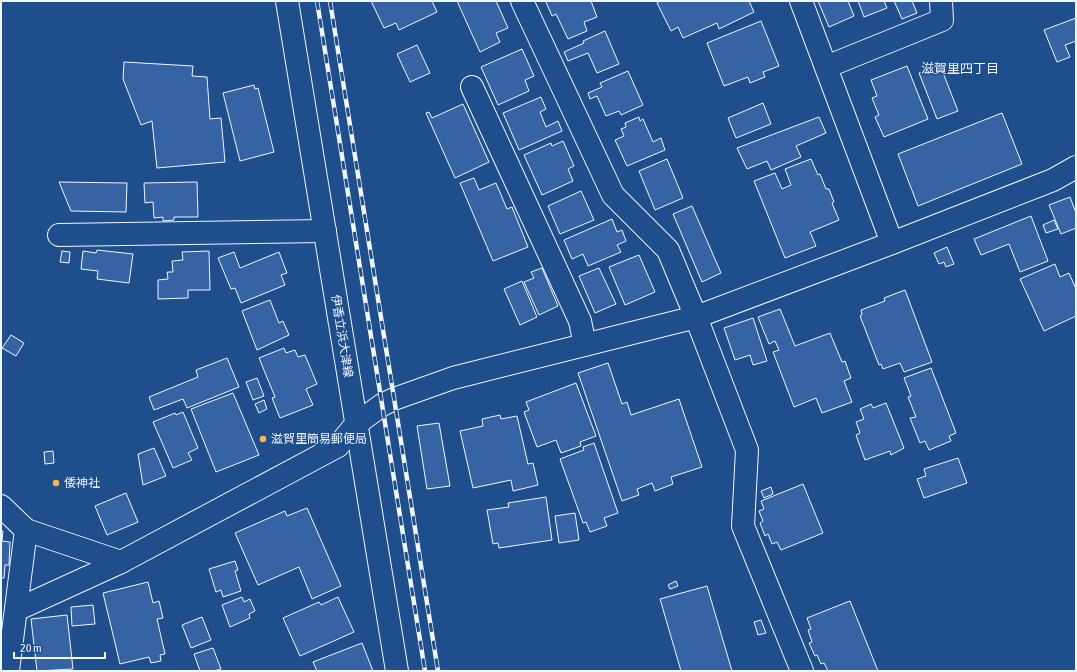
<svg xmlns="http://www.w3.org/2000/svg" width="1077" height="672" viewBox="0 0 1077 672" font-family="'Asap Condensed','Noto Sans JP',sans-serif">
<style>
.building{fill:#3563a3;stroke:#f2f6ff}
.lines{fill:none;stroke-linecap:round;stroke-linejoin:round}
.minor-casing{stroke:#f2f6ff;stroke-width:24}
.primary-casing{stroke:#f2f6ff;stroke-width:24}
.minor{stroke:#1f4e8c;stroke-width:22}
.primary{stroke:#1f4e8c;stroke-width:22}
.rail-casing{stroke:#f2f6ff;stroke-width:4.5}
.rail{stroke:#1f4e8c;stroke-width:3;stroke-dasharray:9;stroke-linecap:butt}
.poi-dot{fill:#ffb74d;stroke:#1f4e8c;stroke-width:1.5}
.labels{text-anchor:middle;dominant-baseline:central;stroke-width:3;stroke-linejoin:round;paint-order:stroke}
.street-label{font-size:12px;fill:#f2f6ff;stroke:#1f4e8c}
.poi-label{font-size:12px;fill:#f2f6ff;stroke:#1f4e8c;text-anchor:start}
.neighbourhood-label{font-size:13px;fill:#f2f6ff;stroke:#1f4e8c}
</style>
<rect width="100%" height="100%" fill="#1f4e8c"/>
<g class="building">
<polygon points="371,1 432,1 437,12 399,30 396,23 384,28"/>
<polygon points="457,1 496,1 508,28 496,33 500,42 480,52"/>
<polygon points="548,1 591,1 597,17 584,22 587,31 568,39 556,14 552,16 546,2"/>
<polygon points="661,1 749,1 754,12 719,29 717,23 683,38 678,27 671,31 657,3"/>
<polygon points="818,1 848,1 854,16 829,27"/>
<polygon points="858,1 884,1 887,8 864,17"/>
<polygon points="894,1 912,1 917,13 902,19"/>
<polygon points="1076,18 1076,41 1065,45 1070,57 1057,62 1044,30"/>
<polygon points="761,21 779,66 763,72 765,77 750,83 748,77 724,86 707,43"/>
<polygon points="605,31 619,64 597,73 588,53 568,61 564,52 584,43 583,41"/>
<polygon points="417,45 430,73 410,82 397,54"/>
<polygon points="522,49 534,76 525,80 529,91 498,105 481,67"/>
<polygon points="124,62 193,66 192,76 207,77 210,119 221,118 225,162 157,168 152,121 141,125 123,79"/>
<polygon points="940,65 958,111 937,119 919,73"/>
<polygon points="907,66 928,119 884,137 875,117 879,115 872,98 877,96 871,80"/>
<polygon points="628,71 643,105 621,115 619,111 606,116 597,96 590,99 588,93 602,87 600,83"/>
<polygon points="254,85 255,89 258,88 274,152 240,161 223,93"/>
<polygon points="541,97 546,109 540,112 546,127 558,121 562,131 519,150 503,113"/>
<polygon points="763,103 771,124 736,138 728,118"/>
<polygon points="463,104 489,162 455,178 426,113 429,112 432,118"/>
<polygon points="1002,113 1022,164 918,206 898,154"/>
<polygon points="639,117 640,121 643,119 653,142 661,138 665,150 627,166 615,140 624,136 621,129 626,127 625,123"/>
<polygon points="819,117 826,133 796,146 801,157 771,170 767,161 747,169 737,148"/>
<polygon points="563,141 574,166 568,169 573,181 542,195 524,155 551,143 552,146"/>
<polygon points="667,159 683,198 655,210 639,171"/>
<polygon points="811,159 818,175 820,174 826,189 829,189 834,202 832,203 839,220 810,232 816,246 785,258 754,181 775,173 782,189 791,185 785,169"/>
<polygon points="474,178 479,190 496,183 507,209 512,207 528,247 493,261 460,183"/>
<polygon points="59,182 127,183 126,212 71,211"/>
<polygon points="197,182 198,217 174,217 174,220 163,221 163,217 154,218 153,202 145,203 144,183"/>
<polygon points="581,191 594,220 560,234 548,206"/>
<polygon points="1070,197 1076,213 1076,228 1061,234 1049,205"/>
<polygon points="692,206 721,273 702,282 673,214"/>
<polygon points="1031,216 1048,261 1020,272 1009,244 981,255 974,239"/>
<polygon points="612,219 617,232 622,230 626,241 617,245 621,252 588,266 583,254 572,259 564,240"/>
<polygon points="1054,220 1058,229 1046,233 1043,225"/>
<polygon points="947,247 954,264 946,267 944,262 939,264 934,253"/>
<polygon points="97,250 133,254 129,283 97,279 98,271 81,269 83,251 96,253"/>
<polygon points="62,251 70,252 69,263 60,262"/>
<polygon points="209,251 210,290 188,290 188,298 158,299 158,280 168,279 167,272 173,272 172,261 183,260 182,252"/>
<polygon points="234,252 240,268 279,252 287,273 281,275 285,285 241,303 235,288 231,289 218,258"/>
<polygon points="639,255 655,292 625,305 609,267"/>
<polygon points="1055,264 1060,277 1069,273 1076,289 1076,316 1044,331 1020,279"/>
<polygon points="542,268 558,306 539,315 524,282 534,278 531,272"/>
<polygon points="599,268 616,304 595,313 579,276"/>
<polygon points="522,281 537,317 520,325 504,289"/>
<polygon points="905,290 932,362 904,372 900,363 883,369 881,364 879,365 860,316 862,315 861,310 885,301 884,298"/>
<polygon points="270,300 279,323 283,321 289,335 257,350 242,311"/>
<polygon points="780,309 795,346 830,333 842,362 845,361 851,378 844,381 852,402 822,413 816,398 794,407 773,352 779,350 775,341 769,344 758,317"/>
<polygon points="753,318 767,361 753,365 750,355 735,360 724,328"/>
<polygon points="11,335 24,343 16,356 2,348"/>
<polygon points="284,348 286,353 295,350 298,357 305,355 317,384 306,389 313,405 280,418 272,398 275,397 259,358"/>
<polygon points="227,358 239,387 187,408 183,399 154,410 149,397 198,377 196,370"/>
<polygon points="608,363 622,404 627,402 631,415 679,399 702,467 671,477 673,484 655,491 652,483 637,489 639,495 622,501 578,373"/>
<polygon points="931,368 956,433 949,436 951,441 929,450 925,441 920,443 910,418 916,417 908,397 911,396 904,378"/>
<polygon points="257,378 264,396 253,400 246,382"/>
<polygon points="576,383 596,436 580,442 581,446 561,453 556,440 537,447 524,412 529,410 526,402"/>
<polygon points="233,393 259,455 216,472 191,409"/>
<polygon points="264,400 267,409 259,413 255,404"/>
<polygon points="886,403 904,448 891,455 890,451 865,460 856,435 860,433 856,422 864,419 860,409 871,404 873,408"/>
<polygon points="183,412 198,448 188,453 192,460 173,468 153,422 175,413 176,415"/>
<polygon points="500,415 501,419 517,416 528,464 533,463 538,485 513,491 511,480 473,488 460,431 483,426 482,419"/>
<polygon points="439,423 450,486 427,489 417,426"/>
<polygon points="594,443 618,513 604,518 607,526 590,532 586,522 583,523 560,459 584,450 583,447"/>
<polygon points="154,448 166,476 143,485 138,454"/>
<polygon points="53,451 54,463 45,464 44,452"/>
<polygon points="958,458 967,483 924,498 917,479 926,476 924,469"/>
<polygon points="803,484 823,533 781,550 777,542 772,544 768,534 765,536 760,523 763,521 759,511 764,509 761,501"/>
<polygon points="771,487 773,494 764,498 761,491"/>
<polygon points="126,493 138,522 107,535 95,506"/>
<polygon points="546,497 552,540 499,548 498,543 493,544 487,510 509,507 508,503"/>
<polygon points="307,508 341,586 312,599 299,567 258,585 235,533 285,511 287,516"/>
<polygon points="575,513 579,540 559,543 555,516"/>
<polygon points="1,531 3,531 2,541 10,542 9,565 5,565 4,578 1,578"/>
<polygon points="235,561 238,570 235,571 241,591 223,597 221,590 216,592 209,569"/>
<polygon points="676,581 678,586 670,589 668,585"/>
<polygon points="148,582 153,603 159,601 163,618 157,619 165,654 160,655 161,661 151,663 149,657 120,664 103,593"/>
<polygon points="707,586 732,671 681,671 660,599"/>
<polygon points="242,597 244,602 250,599 255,611 249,614 250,618 230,627 222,605"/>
<polygon points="338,597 354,632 300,656 283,618 319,602 321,605"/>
<polygon points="850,601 878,671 828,671 824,663 821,664 817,655 815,656 809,643 812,642 808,630 811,629 807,618"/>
<polygon points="93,605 95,624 72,626 71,607"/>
<polygon points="67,615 73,669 37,671 31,619"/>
<polygon points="202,617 211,640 191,648 182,625"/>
<polygon points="761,620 766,633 758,635 754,622"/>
<polygon points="362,643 373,671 317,671 313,662"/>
<polygon points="213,648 221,669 214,671 200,671 194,654"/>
</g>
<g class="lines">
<g class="minor-casing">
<g id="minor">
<polyline points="522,1 613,195 668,250 696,317 747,450 743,526 802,671"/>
<polyline points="801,1 892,243"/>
<polyline points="826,67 942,20 941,1"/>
<polyline points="472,87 580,321 585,345"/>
<polyline points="59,235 325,231"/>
<polyline points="1,506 26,530 8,671"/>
<polyline points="26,530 121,562 338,446 356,424 382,405 394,399 453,378 696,317 892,243 1053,180 1076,167"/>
<polyline points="16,610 121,562"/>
</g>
</g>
<g class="primary-casing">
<polyline id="primary" points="287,1 397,671"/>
</g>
<use href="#minor" class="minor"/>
<use href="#primary" class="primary"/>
<g class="rail-casing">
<g id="rail">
<polyline points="317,1 425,671"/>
<polyline points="330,1 438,671"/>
</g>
</g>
<use href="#rail" class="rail"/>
</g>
<g class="poi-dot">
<circle cx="263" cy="439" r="4"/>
<circle cx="56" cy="483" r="4"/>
</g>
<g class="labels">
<g class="street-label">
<text transform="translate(342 336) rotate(81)">伊香立浜大津線</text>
</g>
<g class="poi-label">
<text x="271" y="439">滋賀里簡易郵便局</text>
<text x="64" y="483">倭神社</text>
</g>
<g class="neighbourhood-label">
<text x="960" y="68">滋賀里四丁目</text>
</g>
</g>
<rect width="1077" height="672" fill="none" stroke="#f2f6ff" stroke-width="4"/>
<path d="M14 652v6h91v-6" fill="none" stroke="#f2f6ff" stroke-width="2"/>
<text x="20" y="652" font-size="12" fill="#f2f6ff" stroke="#1f4e8c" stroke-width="3" paint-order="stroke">20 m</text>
</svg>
